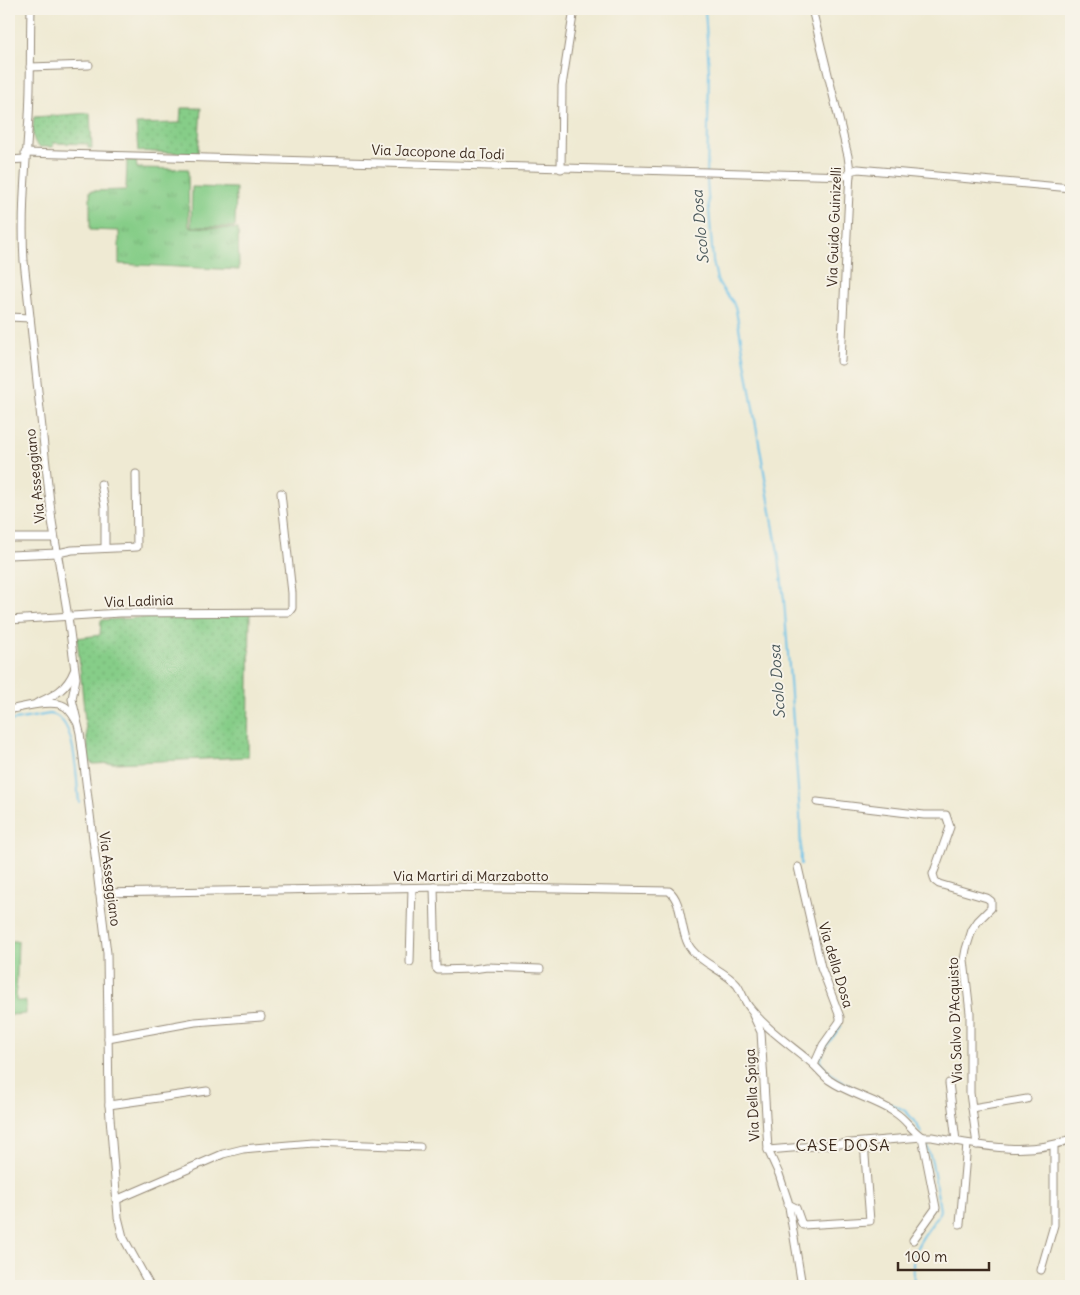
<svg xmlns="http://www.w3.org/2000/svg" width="1080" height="1295" viewBox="0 0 1080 1295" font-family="Delius,sans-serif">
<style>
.grass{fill:url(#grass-dots);stroke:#607c53}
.park{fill:url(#park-tufts);stroke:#607c53}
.garden{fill:#86cd88;stroke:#607c53}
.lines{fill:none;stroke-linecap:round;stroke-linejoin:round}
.stream{stroke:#6cc2e9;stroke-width:2}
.minor-casing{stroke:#958a78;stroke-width:9}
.minor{stroke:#fff;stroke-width:7}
.labels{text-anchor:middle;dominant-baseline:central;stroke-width:4;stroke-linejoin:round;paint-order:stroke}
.street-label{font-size:14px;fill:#3b2a1e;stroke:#f7f3e8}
.water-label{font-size:15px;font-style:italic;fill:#4a585b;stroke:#f7f3e8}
.quarter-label{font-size:16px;letter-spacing:1px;fill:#3b2a1e;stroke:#f7f3e8}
</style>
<defs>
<pattern id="grass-dots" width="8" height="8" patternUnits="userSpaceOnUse" patternTransform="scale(1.25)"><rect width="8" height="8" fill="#86cd88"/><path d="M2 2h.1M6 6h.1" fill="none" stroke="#75b075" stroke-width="1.8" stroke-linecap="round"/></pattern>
<pattern id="park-tufts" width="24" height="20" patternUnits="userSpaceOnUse" patternTransform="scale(1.25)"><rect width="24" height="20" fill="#86cd88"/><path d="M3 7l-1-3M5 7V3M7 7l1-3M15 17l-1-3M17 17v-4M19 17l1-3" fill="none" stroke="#75b075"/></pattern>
</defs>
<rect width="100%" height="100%" fill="#f7f3e8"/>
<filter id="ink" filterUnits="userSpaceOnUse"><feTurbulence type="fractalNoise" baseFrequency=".02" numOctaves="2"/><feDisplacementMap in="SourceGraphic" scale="10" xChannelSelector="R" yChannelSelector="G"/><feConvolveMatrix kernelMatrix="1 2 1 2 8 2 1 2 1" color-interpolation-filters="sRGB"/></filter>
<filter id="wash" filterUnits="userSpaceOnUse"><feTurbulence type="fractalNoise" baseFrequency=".0096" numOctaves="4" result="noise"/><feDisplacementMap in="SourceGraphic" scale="20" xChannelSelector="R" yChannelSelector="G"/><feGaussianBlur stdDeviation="1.12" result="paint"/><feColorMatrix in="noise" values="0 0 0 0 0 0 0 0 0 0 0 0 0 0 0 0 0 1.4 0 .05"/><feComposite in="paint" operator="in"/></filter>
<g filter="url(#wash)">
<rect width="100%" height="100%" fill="#efead3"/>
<g class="grass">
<polygon points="181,108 201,108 198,154 138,151 136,124 180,123"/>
<path d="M90,113L92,148H88V144L54,143L53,147H39C30,139 33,128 34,117Z"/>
<polygon points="250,612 248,757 93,764 89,761 77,638 100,635 101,620"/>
</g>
<polygon class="park" points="127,160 136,160 137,168 188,169 189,227 238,229 239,270 119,264 119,231 90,230 90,191 126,190"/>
<g class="garden">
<polygon points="192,187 236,188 235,227 191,227"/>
<polygon points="9,941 18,941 16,1001 26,1001 26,1014 9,1015"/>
</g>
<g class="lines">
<g class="stream">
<polyline points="705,9 709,71 707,181 713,261 717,280 723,290 733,302 736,310 779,558 784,600 800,815 801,865"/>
<path d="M9,721L50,714C77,716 76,781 79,802"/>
<polyline points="823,960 825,969"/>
<path d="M841,1026L824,1049L820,1062C826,1073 851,1087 862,1093"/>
<path d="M878,1100C906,1109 906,1108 922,1133"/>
<path d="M913,1286C915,1277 913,1271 913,1262C912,1249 930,1227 938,1216L940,1210L932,1162L925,1140"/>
</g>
</g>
</g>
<g filter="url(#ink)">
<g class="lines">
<g class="minor-casing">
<g id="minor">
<path d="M31,9C30,44 31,80 29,116C26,165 21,212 24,261L52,521L68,617L76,678L72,699L80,733L107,953L109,1105L118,1217L123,1237L150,1286"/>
<polyline points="812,9 848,156 850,171 841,361"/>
<polyline points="1067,9 1071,9"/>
<polyline points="30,67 89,65"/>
<polyline points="25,153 850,176"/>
<polyline points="9,160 25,159"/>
<polyline points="561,169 562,86 574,9"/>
<polyline points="850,171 858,169 1071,188"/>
<polyline points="9,317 30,318"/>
<polyline points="101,484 105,507 105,548"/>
<polyline points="9,538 54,538"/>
<polyline points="9,555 58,553 72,550 137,547 136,474"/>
<polyline points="9,620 120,613 289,612 292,608 292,593 281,493"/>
<path d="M37,703C54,696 67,689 74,671"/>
<path d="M9,710C22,707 52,699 64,706C70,709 74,717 77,722"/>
<polyline points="817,802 924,815 946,815 950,827 935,869 933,874 935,881 939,884 987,898 991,901 991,908 978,921 972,930 966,949 964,960 970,1013 970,1093 977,1145"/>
<polyline points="798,867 821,967 840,1017 840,1021 823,1045 814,1065"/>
<polyline points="434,887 436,968 438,970 473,969 487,967 540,969"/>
<path d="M99,893L442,887L669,891C684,902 679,935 692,950C704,965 724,970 737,985C742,992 744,1001 750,1008C767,1030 792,1046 813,1064C818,1069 823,1075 829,1080C849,1094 874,1099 894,1112C907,1120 910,1129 922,1137"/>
<polyline points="410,962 412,888"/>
<path d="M753,1015L761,1032L768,1150L922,1137H932C977,1145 1027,1157 1071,1139"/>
<polyline points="108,1038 195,1022 261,1017"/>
<polyline points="949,1083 956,1141"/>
<polyline points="109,1105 207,1091"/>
<polyline points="972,1108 1027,1099"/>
<polyline points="768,1150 779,1174 788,1201 802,1286"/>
<polyline points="116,1200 223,1154 243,1149 312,1143 420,1147"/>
<polyline points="788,1204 796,1208 801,1222 803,1225 870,1221 864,1143"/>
<polyline points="960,1224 967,1144"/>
<polyline points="913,1240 936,1208 922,1137"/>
<polyline points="1041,1270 1054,1225 1054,1145"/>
</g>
</g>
<use href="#minor" class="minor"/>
</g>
</g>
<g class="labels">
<g class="street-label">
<text transform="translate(438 152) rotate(2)">Via Jacopone da Todi</text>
<text transform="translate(834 227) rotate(-88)">Via Guido Guinizelli</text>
<text transform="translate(35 476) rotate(-96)">Via Asseggiano</text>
<text transform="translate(139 601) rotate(-2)">Via Ladinia</text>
<text x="471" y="876">Via Martiri di Marzabotto</text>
<text transform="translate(110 879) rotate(83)">Via Asseggiano</text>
<text transform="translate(836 965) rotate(73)">Via della Dosa</text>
<text transform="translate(955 1020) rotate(-92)">Via Salvo D'Acquisto</text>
<text transform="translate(752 1095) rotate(-93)">Via Della Spiga</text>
</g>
<g class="water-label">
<text transform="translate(700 227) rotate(-95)">Scolo Dosa</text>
<text transform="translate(777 682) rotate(-94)">Scolo Dosa</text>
</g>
<g class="quarter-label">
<text x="843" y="1145">CASE DOSA</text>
</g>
</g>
<rect width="1080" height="1295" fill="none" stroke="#f7f3e8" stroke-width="30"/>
<path d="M898 1262v8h91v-8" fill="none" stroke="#3b2a1e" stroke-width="2.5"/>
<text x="905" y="1262" font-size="15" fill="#3b2a1e" stroke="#f7f3e8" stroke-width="4" paint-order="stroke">100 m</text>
</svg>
